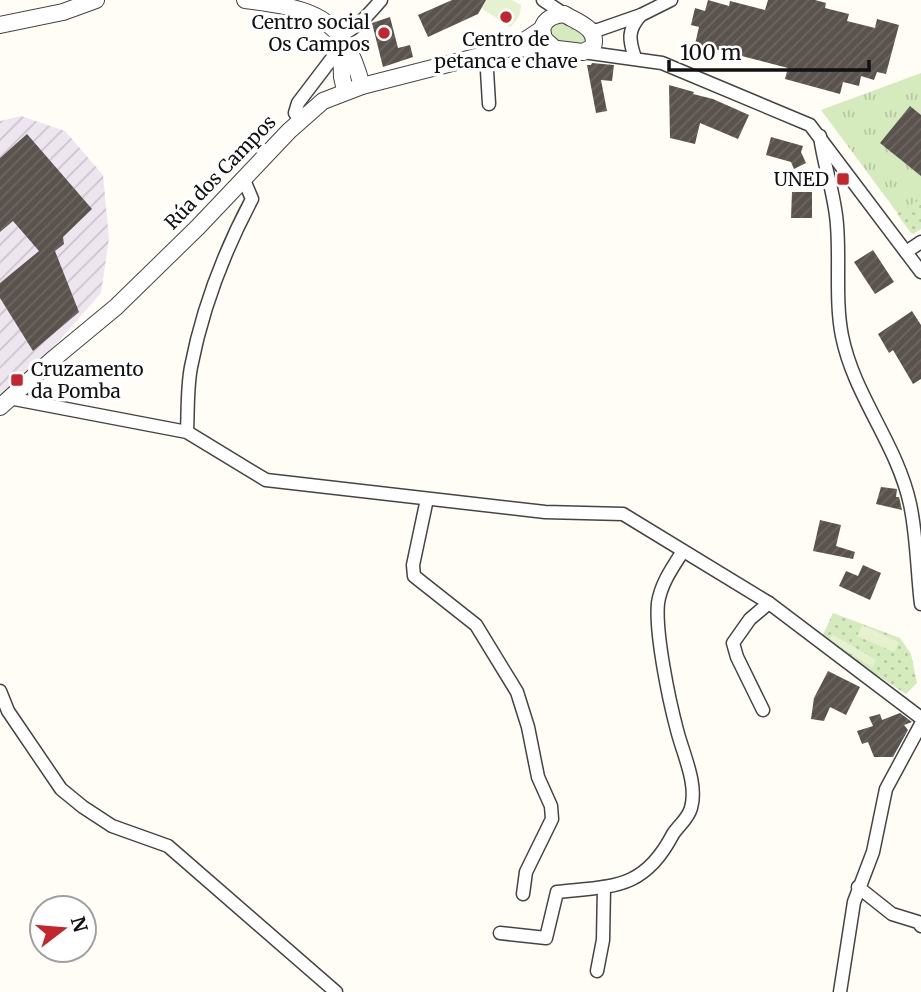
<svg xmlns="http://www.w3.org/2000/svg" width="921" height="992" viewBox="0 0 921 992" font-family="Merriweather,serif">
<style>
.industrial{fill:url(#industrial-furrows)}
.grass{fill:url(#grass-tufts)}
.park{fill:url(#park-dots)}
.pitch{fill:#e6f2cf}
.building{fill:url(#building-hatch)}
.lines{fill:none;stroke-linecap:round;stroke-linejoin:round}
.minor-casing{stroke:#444;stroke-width:15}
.tertiary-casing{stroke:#444;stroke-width:18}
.minor{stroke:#fff;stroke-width:12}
.tertiary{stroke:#fff;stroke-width:16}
.poi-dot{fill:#c4262e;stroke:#fff;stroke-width:2.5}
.labels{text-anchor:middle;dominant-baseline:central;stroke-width:7;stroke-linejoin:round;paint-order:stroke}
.poi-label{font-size:19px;fill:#111;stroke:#fff;text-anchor:end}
.street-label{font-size:19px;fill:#111;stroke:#fff}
</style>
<defs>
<pattern id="industrial-furrows" width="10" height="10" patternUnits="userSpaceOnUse" patternTransform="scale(1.75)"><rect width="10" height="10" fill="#eee6ef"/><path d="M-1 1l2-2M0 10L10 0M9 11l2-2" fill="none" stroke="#cbc4cc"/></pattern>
<pattern id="grass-tufts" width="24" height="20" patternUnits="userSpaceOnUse" patternTransform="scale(1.75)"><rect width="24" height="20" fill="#d5ebbd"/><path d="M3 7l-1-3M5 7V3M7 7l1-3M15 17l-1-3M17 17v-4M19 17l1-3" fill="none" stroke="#b6c8a1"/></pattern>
<pattern id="park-dots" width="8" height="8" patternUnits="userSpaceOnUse" patternTransform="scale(1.75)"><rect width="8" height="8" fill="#d5ebbd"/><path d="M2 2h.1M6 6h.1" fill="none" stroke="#b6c8a1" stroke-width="1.8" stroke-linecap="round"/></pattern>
<pattern id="building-hatch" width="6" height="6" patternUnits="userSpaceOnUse" patternTransform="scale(1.75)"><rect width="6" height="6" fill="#5a524d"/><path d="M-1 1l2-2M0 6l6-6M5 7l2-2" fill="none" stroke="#6d6662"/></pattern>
</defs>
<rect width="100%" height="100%" fill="#fffdf5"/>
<polygon class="industrial" points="21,116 65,131 103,175 109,239 101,293 9,398 0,393 0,121"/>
<g class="grass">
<polygon points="561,21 585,33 587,41 582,45 561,43 552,38 550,29 552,23"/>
<polygon points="921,73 921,229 913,234 821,110"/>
</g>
<g class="park">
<polygon points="919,200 921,202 921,228 911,233 897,214"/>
<polygon points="833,613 900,638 911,654 917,683 906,694 821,639"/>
</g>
<g class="pitch">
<path d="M469,0H512L521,5C521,15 517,21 510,27Z"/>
<polygon points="862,625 899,642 894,652 857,636"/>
<polygon points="832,634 876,660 872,667 829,640"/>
</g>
<g class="building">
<polygon points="452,0 486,0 478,14 428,37 418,15"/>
<polygon points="708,0 729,6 730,1 765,10 768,0 815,0 826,3 825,8 849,14 847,21 875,28 877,19 899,25 886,74 877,72 874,80 861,76 859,86 843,82 840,94 785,79 788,68 695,44 699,27 691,25 695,8 705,11"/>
<polygon points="390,17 398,48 410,45 413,57 383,67 372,23"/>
<polygon points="592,63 614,65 612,81 601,80 607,111 596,113 587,65 591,65"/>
<polygon points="669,85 694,92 693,94 713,99 749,115 738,139 700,123 695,144 670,138"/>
<polygon points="910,106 921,115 921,176 880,143"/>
<polygon points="27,134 92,209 63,237 64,244 55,251 79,312 33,351 0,298 0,283 39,251 13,221 0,232 0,158"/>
<polygon points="771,137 803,146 801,152 806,163 794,169 791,162 766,155"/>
<polygon points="792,192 812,192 812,218 791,218"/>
<polygon points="873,250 894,282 875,294 854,262"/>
<polygon points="912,311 921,325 921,379 913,384 893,350 889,353 878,334"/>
<polygon points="881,487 897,489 896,497 899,497 902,510 876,504"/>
<polygon points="820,520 841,525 836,546 855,552 853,559 813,551"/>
<polygon points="863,565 881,573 870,600 839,586 846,571 858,576"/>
<polygon points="828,671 860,687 846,715 830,707 824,721 811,719 814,698"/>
<polygon points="900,713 912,722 904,725 908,730 893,757 874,757 868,742 862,744 857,731 873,726 869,717 880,714 882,720"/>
</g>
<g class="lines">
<g class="minor-casing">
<g id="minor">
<polyline points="543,0 564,14"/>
<polyline points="591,30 598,30 641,15 671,0"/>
<polyline points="583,52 662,63 810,125 921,272"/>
<polyline points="486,54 489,104"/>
<path d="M635,58C629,40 627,30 641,15"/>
<path d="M300,120L295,113L298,103L333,57L341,35C358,27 369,14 381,0"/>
<path d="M820,136C824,167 835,194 837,225C840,261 835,301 842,336C854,396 897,444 910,504C917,536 917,571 921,604"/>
<polyline points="906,252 921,242"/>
<polyline points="9,398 187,432 266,480 545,512 623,514 769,603 921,718"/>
<path d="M187,432C188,411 187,388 191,367C202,310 225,250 252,199L244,180"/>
<polyline points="427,499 413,565 414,576 476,625 517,692 528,727 538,777 551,806 552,819 526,872 523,894"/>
<polyline points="0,691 8,711 61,789 83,807 112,826 168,846 336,992"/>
<polyline points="763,710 737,657 733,643 750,619 769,603"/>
<polyline points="858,887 892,914 918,922 921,926"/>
<path d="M500,933L546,938L557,892C613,886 644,890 673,834C679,825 688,819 691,808C698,784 683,754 677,730C669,700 655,633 658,603C661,583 673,567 683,551"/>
<polyline points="597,971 603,940 604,887"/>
<polyline points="840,992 854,902 873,852 886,789 921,724"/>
</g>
</g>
<g class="tertiary-casing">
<g id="tertiary">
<path d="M245,0C312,9 343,14 362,86"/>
<polyline points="0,25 63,12 96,0"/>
<polyline points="341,44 342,77 345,90"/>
<path d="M515,47L526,49L541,47L583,52L593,47C599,28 577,22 564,14C553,16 545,18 542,29L544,39L554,48"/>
<polyline points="0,407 52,360 116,307 198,227 289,131 323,101 362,86 515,47 542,29"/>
</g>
</g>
<use href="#minor" class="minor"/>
<use href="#tertiary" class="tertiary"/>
</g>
<g class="poi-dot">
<circle cx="506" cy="17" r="7"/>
<circle cx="384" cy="33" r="7"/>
<rect x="836" y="172" width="14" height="14" rx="3.5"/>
<rect x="10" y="373" width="14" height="14" rx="3.5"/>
</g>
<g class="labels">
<g class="poi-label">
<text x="370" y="22">Centro social<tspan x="370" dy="22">Os Campos</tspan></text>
<text x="506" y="39" text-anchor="middle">Centro de<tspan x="506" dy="22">petanca e chave</tspan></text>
<text x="829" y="179">UNED</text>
<text x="31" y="369" text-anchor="start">Cruzamento<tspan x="31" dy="22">da Pomba</tspan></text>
</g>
<g class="street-label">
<text transform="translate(220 172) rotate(-46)">Rúa dos Campos</text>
</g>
</g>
<g transform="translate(63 929) rotate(74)"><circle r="33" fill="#ffffff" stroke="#a0a0a0" stroke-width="2"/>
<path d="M0-5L12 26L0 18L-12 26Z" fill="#c4262e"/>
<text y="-10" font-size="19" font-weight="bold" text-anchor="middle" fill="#111111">N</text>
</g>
<path d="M669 60v10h200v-10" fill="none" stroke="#111111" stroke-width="3.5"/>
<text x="680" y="60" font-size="21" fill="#111111" stroke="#ffffff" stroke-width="5" paint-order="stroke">100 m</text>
</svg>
